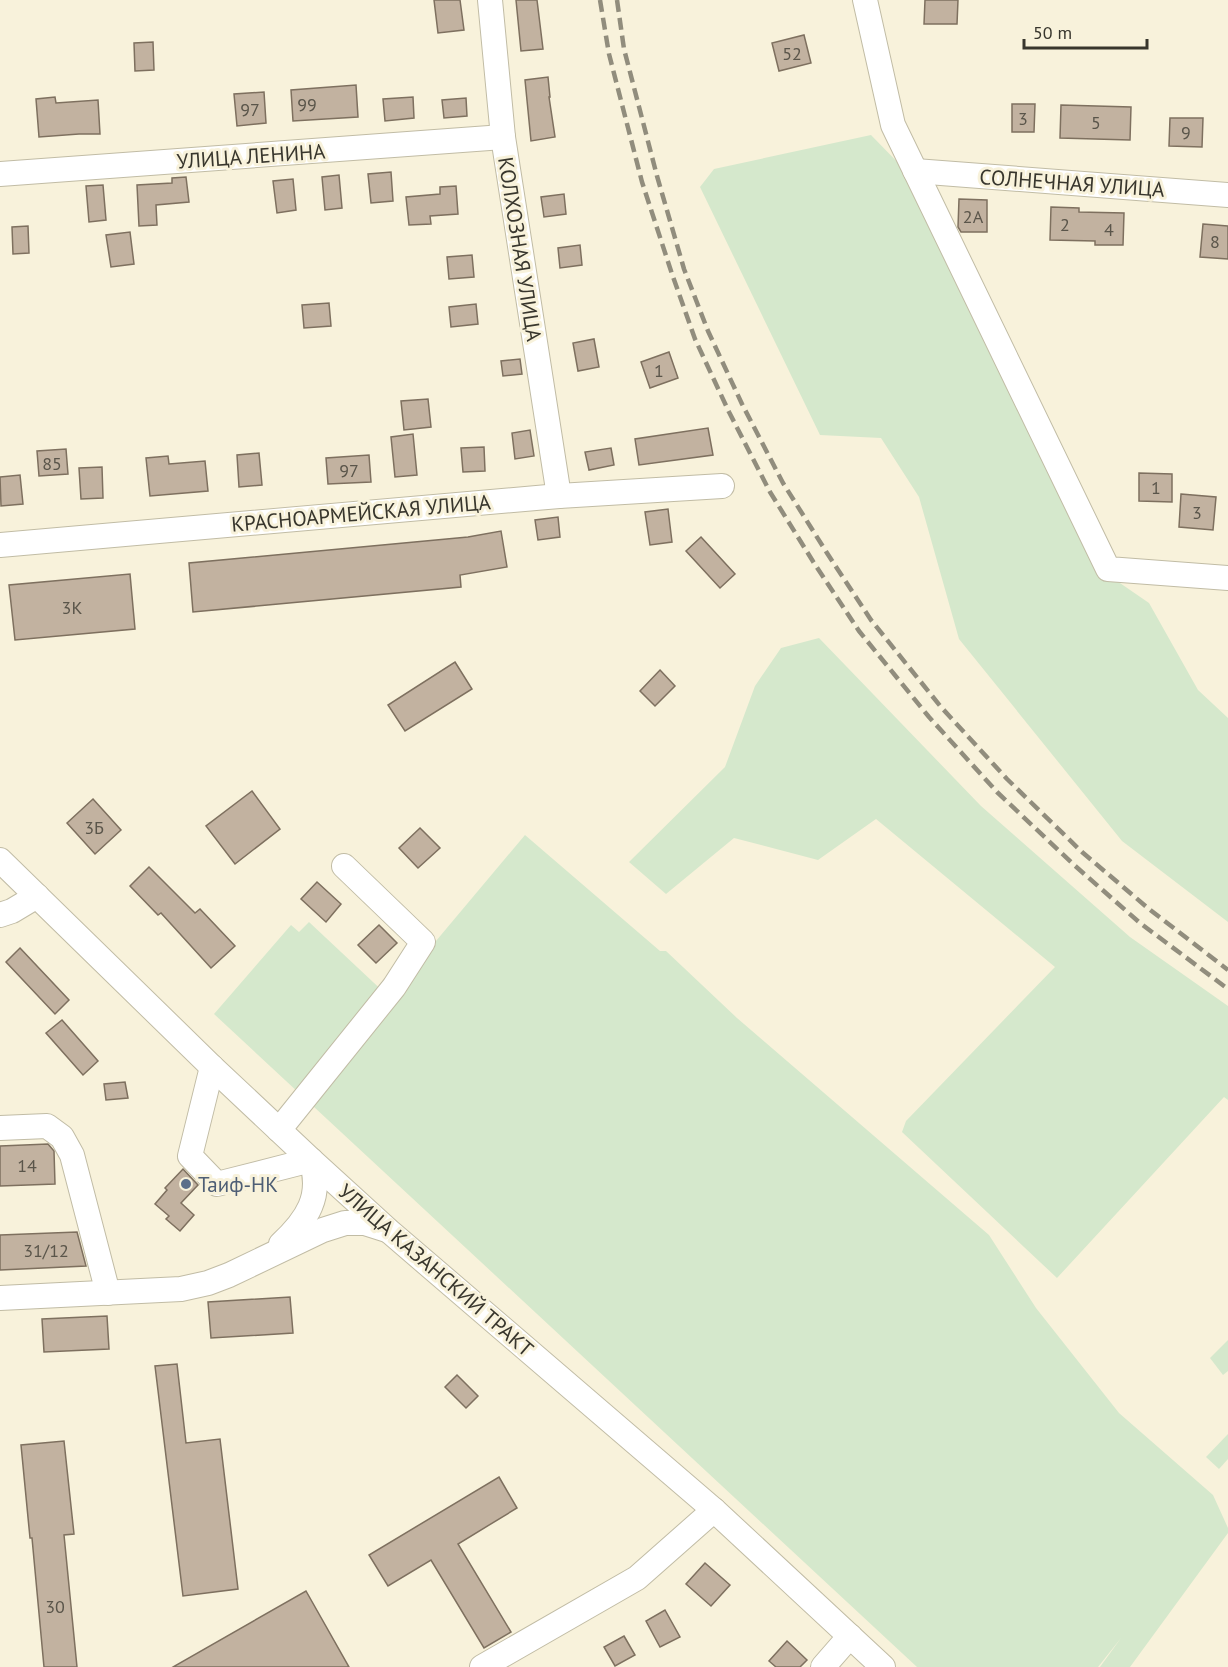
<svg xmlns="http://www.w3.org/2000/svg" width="1228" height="1667" viewBox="0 0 1228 1667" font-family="'PT Sans',sans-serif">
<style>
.green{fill:#d5e8cc}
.building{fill:#c2b2a0;stroke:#7e705f;stroke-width:1.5}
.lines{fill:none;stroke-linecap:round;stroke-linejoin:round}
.minor-casing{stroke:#c1bca5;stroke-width:26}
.minor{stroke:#fff;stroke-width:24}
.rail{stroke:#918d7d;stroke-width:4.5;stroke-dasharray:12 6;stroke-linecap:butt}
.service-dot{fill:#5c6f8a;stroke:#f8f2db;stroke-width:2}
.labels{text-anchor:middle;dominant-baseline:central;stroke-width:6;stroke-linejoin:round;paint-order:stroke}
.number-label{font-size:18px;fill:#5a554a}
.street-label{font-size:21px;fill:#38362d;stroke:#f8f2db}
.service-label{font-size:21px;fill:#4e5e75;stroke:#f8f2db;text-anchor:start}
</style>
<rect width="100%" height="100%" fill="#f8f2db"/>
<g class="green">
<polygon points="871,135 909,174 1101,570 1149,603 1198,690 1228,718 1228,922 1122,841 959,639 919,497 881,438 820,435 700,187 714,169"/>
<polygon points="819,638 981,806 1130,937 1228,1006 1228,1100 1224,1097 1057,1278 902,1132 906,1121 1055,967 876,819 818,860 734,838 666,894 629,862 725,767 755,686 781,648"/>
<polygon points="525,835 660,951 666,951 737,1018 989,1235 1036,1308 1119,1413 1213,1495 1228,1528 1228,1533 1130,1667 1100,1667 1121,1638 1098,1667 917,1667 214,1014 291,925 299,932 309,922 389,997"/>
<polygon points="1228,1340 1228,1371 1223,1375 1210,1358"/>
<polygon points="1228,1434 1228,1459 1219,1469 1206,1457"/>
</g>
<g class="building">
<polygon points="434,0 460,0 464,30 438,33"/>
<polygon points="516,0 537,0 543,49 521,51"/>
<polygon points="925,0 958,0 957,24 924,24"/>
<polygon points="804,35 811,63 779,71 772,43"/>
<polygon points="153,42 154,70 135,71 134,43"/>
<polygon points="548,77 550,97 549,97 555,137 531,141 525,80"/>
<polygon points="356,85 358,117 293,121 291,90"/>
<polygon points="264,92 266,123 237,126 234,94"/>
<polygon points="55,97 56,103 98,100 100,134 79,134 39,137 36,99"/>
<polygon points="413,97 414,118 385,121 383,99"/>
<polygon points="466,98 467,116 444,118 442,100"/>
<polygon points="1012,104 1035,104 1034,132 1012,132"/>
<polygon points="1061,105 1131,107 1130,140 1060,138"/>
<polygon points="1170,118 1203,118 1202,147 1169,146"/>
<polygon points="391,172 393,201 371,203 368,174"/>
<polygon points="339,175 342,208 325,210 322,177"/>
<polygon points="186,177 189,202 156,205 157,225 139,226 137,185 172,183 172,178"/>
<polygon points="293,179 296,210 277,213 273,181"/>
<polygon points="103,185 106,220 89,222 86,186"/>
<polygon points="456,186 458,214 430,216 431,224 409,225 406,197 440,194 440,187"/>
<polygon points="564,194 566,214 544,217 541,197"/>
<polygon points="959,199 987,200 987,232 961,232 958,227"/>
<polygon points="1051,207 1079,208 1079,212 1124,213 1123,245 1095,245 1095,241 1050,240"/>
<polygon points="1203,224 1228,226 1228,259 1200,257"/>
<polygon points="28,226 29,253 13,254 12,227"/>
<polygon points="130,232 134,264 111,267 106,235"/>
<polygon points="580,245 582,265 560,268 558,248"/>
<polygon points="472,255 474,277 449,279 447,257"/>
<polygon points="329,303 331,326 304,328 302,305"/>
<polygon points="476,304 478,324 451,327 449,307"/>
<polygon points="594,339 599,367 578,371 573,343"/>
<polygon points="669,352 678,378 650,388 641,362"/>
<polygon points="520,359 522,374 503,376 501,361"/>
<polygon points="428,399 431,427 404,430 401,401"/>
<polygon points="708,428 713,455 639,465 635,439"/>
<polygon points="530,430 534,456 515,459 512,433"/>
<polygon points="413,434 417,475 395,477 391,437"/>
<polygon points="484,447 485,471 463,472 461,448"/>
<polygon points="611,448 614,465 589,470 585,452"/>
<polygon points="66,449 68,474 39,476 37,451"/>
<polygon points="259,453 262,485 239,487 237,455"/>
<polygon points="369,455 371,482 328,484 326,458"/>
<polygon points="168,456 169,464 205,461 208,491 150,496 146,458"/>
<polygon points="102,467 103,498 81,499 79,468"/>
<polygon points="1139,473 1172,474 1172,502 1139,501"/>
<polygon points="20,475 23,504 1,506 0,477"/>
<polygon points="1181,494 1216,497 1213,530 1179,527"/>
<polygon points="668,509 672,542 650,545 645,512"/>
<polygon points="558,517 560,537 538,540 535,520"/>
<polygon points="501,531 507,567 460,575 461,587 193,612 189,563 468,537"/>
<polygon points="701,537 735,574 720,588 686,551"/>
<polygon points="130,574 135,629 15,640 9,585"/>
<polygon points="455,662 472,689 405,731 388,705"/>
<polygon points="660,670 675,686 655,706 640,691"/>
<polygon points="252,791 280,829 235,864 206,826"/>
<polygon points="93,799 121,830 95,854 67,823"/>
<polygon points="420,828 440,848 418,868 399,848"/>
<polygon points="149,867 195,913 200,909 235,946 211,968 161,913 158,915 130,886"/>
<polygon points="317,882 341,904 326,922 301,899"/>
<polygon points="379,925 397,943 376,963 358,945"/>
<polygon points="20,948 69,1000 55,1014 6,962"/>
<polygon points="62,1020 98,1061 83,1075 46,1033"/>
<polygon points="125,1082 128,1098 106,1100 104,1084"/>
<polygon points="48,1144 54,1151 55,1184 0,1186 0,1146"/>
<polygon points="183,1169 198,1185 181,1203 194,1215 180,1231 166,1219 169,1216 155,1204 167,1190 165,1188"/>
<polygon points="77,1232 86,1266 0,1270 0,1235"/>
<polygon points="290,1297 293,1333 211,1338 208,1302"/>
<polygon points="107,1316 109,1349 44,1352 42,1319"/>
<polygon points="177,1364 186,1443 220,1439 238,1589 183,1596 155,1366"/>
<polygon points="457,1375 478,1396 466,1408 445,1387"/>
<polygon points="64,1441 74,1534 64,1535 77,1667 44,1667 32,1538 30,1538 21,1445"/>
<polygon points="499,1477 517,1508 458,1544 511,1632 484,1648 431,1560 388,1586 369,1555"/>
<polygon points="705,1563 730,1585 711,1606 686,1584"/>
<polygon points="306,1591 349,1667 173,1667"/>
<polygon points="665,1610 680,1637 660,1647 646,1621"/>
<polygon points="624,1636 635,1655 615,1666 604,1647"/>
<polygon points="787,1641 807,1660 800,1667 776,1667 769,1661"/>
</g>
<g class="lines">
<g class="minor-casing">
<g id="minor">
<polyline points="490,0 503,137 559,496"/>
<polyline points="865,0 893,125 1108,569 1228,578"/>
<polyline points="915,171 1228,195"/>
<polyline points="0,174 503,137"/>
<polyline points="0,545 559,496 722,486"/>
<polyline points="0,860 212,1067 311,1160 389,1231 714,1510 883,1667"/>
<polyline points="0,915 12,911 37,896"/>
<path d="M212,1067L190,1156L217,1184L311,1160C323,1196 307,1220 281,1244"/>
<polyline points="0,1128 47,1126 62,1137 72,1155 108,1293"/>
<polyline points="279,1130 394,987 423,942 344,866"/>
<polyline points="0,1298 181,1289 208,1283 229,1275 323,1230 345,1223 365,1223 387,1230"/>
<polyline points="482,1667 637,1578 714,1510"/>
<polyline points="823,1667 850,1636"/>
</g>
</g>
<use href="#minor" class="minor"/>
<g class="rail">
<polyline points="600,0 609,54 642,182 672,274 695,339 729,412 770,492 814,563 859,631 929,717 997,792 1073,864 1140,923 1228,989"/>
<polyline points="617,0 624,49 657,176 684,269 708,331 742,404 783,483 827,553 871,620 941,707 1007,779 1082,852 1149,909 1228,970"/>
</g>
</g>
<circle class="service-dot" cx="186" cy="1184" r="6"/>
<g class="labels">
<g class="number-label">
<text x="792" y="53">52</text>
<text x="307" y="104">99</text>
<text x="250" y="109">97</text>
<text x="1023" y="118">3</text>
<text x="1096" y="122">5</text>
<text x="1186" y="132">9</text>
<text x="973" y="216">2А</text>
<text x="1065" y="224">2</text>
<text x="1109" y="229">4</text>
<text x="1215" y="241">8</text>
<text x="659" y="370">1</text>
<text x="52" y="463">85</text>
<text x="349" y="470">97</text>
<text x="1156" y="487">1</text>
<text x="1197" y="512">3</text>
<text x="72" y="607">3К</text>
<text x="94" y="827">3Б</text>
<text x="27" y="1165">14</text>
<text x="46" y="1250">31/12</text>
<text x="55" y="1606">30</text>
</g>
<g class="street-label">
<text transform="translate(251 156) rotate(-4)">УЛИЦА ЛЕНИНА</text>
<text transform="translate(1072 183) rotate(4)">СОЛНЕЧНАЯ УЛИЦА</text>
<text transform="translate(520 249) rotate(81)">КОЛХОЗНАЯ УЛИЦА</text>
<text transform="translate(361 513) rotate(-5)">КРАСНОАРМЕЙСКАЯ УЛИЦА</text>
<text transform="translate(436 1270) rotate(41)">УЛИЦА КАЗАНСКИЙ ТРАКТ</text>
</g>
<g class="service-label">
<text x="198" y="1184">Таиф-НК</text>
</g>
</g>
<path d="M1024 39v9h123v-9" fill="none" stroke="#38362d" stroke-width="3"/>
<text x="1033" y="39" font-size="18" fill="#38362d" stroke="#f8f2db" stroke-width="4.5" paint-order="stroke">50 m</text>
</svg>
